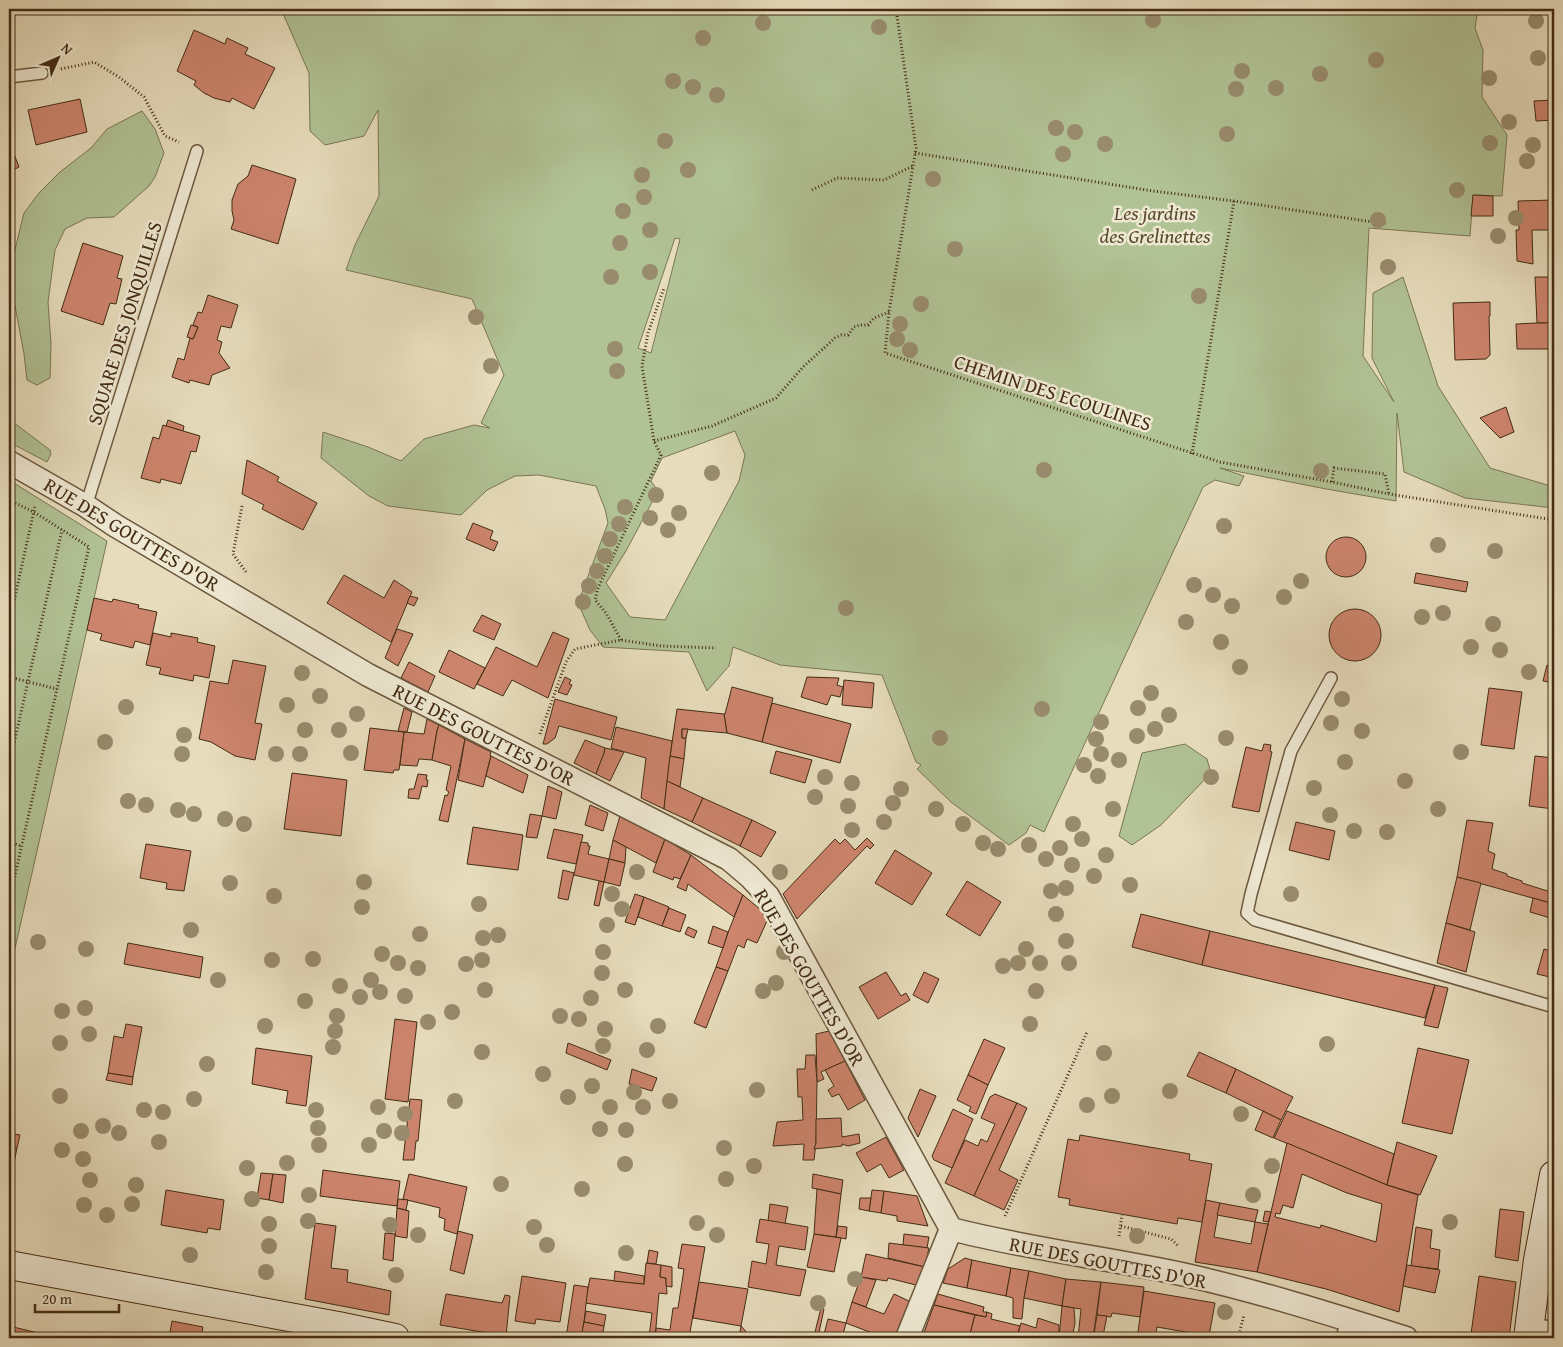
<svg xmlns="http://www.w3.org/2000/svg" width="1563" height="1347" viewBox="0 0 1563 1347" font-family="'Gentium Book Plus',serif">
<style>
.green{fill:#b1c294;stroke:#7a7754;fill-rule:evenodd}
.building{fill:#ce856e;stroke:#432c13;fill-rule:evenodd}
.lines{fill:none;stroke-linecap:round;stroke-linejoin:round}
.lane-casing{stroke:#6c583e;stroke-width:14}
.street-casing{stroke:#6c583e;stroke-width:25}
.secondary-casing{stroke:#432c13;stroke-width:30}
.path{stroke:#432c13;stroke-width:3;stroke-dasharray:1 2.5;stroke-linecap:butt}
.lane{stroke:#efe9d4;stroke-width:11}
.street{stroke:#efe9d4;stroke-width:22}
.secondary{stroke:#efe9d4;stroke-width:28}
.tree{fill:#998c6e}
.labels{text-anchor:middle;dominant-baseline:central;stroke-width:5;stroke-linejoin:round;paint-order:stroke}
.park-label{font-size:20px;font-style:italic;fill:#594a2d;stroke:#efe9d4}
.street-label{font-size:20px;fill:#432c13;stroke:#efe9d4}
</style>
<rect width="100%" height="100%" fill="#e7ddbd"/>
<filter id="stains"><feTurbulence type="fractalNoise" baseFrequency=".004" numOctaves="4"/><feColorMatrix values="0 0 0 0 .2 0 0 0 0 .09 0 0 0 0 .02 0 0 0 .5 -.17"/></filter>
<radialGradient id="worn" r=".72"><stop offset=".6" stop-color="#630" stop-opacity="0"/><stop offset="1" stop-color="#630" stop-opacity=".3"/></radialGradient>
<g class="green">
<path d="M281,9H1478L1475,28L1483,50L1482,97L1507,135L1502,196L1473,195L1470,236L1369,228L1363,356L1394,402L1372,358L1373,293L1403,277L1438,386L1490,468L1554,487V508L1465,498L1404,472L1397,413L1396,501L1326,489L1220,468L1244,476L1239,486L1215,480L1203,487L1044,832L1030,825L1026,833L1009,845L951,802L917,769L921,765L916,762L882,675L780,665L733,647L729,666L707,691L689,652L603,647L590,630L578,603L608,523L605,509L596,486L539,475L515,476L487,490L461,515L388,506L369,496L321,458L323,432L368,447L401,461L424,439L474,425L490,428L481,423L504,375L472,299L346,270L355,245L379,196L378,110L364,136L325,145L310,131L309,73ZM675,238L680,239L651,353L638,348ZM735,431L745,455L739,481L665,620L630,617L606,583L626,551L658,491L651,481L662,458Z"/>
<polygon points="142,111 155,129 164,153 155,177 149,186 114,217 87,218 65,229 55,250 48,302 51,344 50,378 37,385 27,380 24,354 9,274 24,213 39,193 60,172 91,148 107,129"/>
<polygon points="9,419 50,450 51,454 47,462 9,442"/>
<polygon points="9,480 107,541 9,975"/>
<polygon points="1185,744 1207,759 1211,773 1161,825 1132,845 1119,836 1142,753"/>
</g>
<g class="building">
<polygon points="194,30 225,44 227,38 248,48 245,54 275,68 254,109 232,98 230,102 214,98 204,93 194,85 196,81 177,71"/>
<polygon points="80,99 87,132 36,145 28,110"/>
<polygon points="1554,100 1554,120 1536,121 1534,101"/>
<polygon points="9,141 19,167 9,172"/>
<polygon points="252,165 296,179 278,244 231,229 234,220 232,211 232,200 238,184 248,176"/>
<polygon points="1473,195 1493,196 1493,216 1471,216"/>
<polygon points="1554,200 1554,230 1532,230 1533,264 1517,261 1516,230 1519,230 1518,201"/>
<polygon points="83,243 123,256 117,278 122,279 116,304 110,303 103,325 61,311"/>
<polygon points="1535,277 1549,277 1551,323 1537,323"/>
<polygon points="208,295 238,305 231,328 221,326 217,340 222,342 219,353 230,368 212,375 209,385 190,380 189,383 172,377 178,358 184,360 190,338 193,339 198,327 193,325 198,312 202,313"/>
<polygon points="1490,302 1490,316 1489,316 1490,355 1486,359 1455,360 1453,303"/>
<polygon points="1537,323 1551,323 1552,349 1517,349 1516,324"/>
<polygon points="191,325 198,327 193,339 187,337"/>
<polygon points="1506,407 1514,432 1500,438 1480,418"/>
<polygon points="168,420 184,426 183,431 166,426"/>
<polygon points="163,425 200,436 196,452 191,451 181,484 161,479 160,483 141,478 153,437 159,439"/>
<polygon points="247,460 279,477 277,481 317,503 303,530 262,509 264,505 242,494"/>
<polygon points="473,523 493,531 490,539 498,542 494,551 466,539"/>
<circle cx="1346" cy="557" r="20"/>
<polygon points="1416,573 1468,582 1466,592 1414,583"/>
<polygon points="1554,574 1554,596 1550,596"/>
<polygon points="344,575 384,598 394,580 412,592 391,642 327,603"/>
<polygon points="410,596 418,598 414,606 407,603"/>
<polygon points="1552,596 1554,596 1554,610 1549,609"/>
<polygon points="94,598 112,602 113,599 139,605 138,608 157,612 150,645 135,641 133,648 100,640 102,634 87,630"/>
<circle cx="1355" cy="635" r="26"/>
<polygon points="482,615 501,624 494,640 473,631"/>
<polygon points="397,629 413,634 398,666 385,658"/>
<polygon points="553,632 569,639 548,698 512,680 503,696 477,684 496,647 537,667"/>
<polygon points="153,633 171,637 171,633 198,638 197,642 215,646 209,678 194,675 193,681 159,674 161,668 146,665"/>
<polygon points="449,650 485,668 474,689 439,672"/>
<polygon points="233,660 266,666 255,723 262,724 255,760 235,756 211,742 199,739 210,681 228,684"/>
<polygon points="409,662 435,676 428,692 401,678"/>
<polygon points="1547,665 1554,667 1554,683 1543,681"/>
<polygon points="565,677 571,680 569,684 572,685 567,695 558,692"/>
<polygon points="807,677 839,678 837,685 843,687 840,697 831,695 827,705 801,697"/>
<polygon points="844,680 874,683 872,708 842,705"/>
<polygon points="732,687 773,698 762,742 727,733 724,714 725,714"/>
<polygon points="1489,688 1522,692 1514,749 1481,745"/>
<polygon points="555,699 617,717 611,740 559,726 555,738 547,744 543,744"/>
<polygon points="772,703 851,724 840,763 762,742"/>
<polygon points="404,708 412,712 407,732 398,731"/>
<polygon points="677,709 724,714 727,733 682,729 682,738 686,738 684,759 670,756"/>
<polygon points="427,719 439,725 437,731 432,760 419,759 417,766 400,765 404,732 424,734"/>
<polygon points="439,725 465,739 448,822 439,820 445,795 447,796 449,792 446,790 451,766 432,760 437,731"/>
<polygon points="616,727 672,741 664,809 641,798 646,758 611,748"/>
<polygon points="370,728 404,732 399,770 394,770 393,773 364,770"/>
<polygon points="682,729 688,729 686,738 682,738"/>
<polygon points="465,739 491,752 490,755 491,756 483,787 458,780"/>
<polygon points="585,740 605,748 604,753 596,774 574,763"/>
<polygon points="1264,744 1271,745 1270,751 1272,752 1259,812 1232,807 1246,747 1262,751"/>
<polygon points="605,748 624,752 610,781 596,774 604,753"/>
<polygon points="776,751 812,760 805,783 770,773"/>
<polygon points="491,756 528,775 523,793 486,776"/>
<polygon points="670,756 684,759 680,787 667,781"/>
<polygon points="1535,756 1554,758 1554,772 1553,772 1549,801 1554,802 1554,809 1529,806"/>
<polygon points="292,773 347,780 341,836 284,829"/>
<polygon points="418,774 427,775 426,780 428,780 427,787 422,786 419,799 408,798 409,789 414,789"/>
<polygon points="667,781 703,798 692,822 664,809"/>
<polygon points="548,786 562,792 556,819 542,816"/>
<polygon points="703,798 752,820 740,846 692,822"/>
<polygon points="590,805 608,813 603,831 585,825"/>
<polygon points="530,814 542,816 537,838 526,837"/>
<polygon points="620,816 665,839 656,863 613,840"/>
<polygon points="752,820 776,832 761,857 740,846"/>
<polygon points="1467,820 1493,823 1488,851 1495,854 1492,869 1507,874 1507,876 1522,881 1522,883 1554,893 1554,904 1457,877"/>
<polygon points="1296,822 1335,831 1329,860 1289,850"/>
<polygon points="473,827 523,835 518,870 467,864"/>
<polygon points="554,829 583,835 576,864 547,858"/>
<polygon points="867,838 874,845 870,849 867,846 797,919 783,894 835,839 840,844 845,839 855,850"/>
<polygon points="665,839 691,855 680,879 674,877 673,880 653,872"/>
<polygon points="613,840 626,847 625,863 609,859"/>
<polygon points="581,842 588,843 588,846 590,846 588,854 609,859 604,882 574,875"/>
<polygon points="146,844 191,851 184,891 166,889 167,883 140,878"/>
<polygon points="895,850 932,873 912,905 875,883"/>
<polygon points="691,855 743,895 734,917 688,884 686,891 677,887"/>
<polygon points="609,859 625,863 620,886 604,882"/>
<polygon points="563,870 574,873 568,900 558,898"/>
<polygon points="1457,877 1481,883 1470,930 1446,923"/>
<polygon points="599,881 604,882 599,906 594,905"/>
<polygon points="967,881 1001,902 980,936 946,915"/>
<polygon points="635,894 644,897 635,925 625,922"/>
<polygon points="743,895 761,910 767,921 757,943 747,939 744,948 738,945 728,971 716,967 729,930"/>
<polygon points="644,897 669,907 662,926 638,917"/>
<polygon points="1533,898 1554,904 1554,919 1530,912"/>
<polygon points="669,908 686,915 680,932 662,926"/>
<polygon points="1141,914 1210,931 1202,965 1132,947"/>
<polygon points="1446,923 1475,932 1466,972 1437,963"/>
<polygon points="713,926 728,932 723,948 708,943"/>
<polygon points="688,927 697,931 694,938 685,934"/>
<polygon points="1210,931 1435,985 1425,1018 1202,965"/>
<polygon points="128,943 203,957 200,978 124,964"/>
<polygon points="1544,949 1554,952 1554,978 1537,974"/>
<polygon points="716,967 728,971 706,1028 694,1023"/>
<polygon points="886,972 901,996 906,993 910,1000 878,1019 859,987"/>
<polygon points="924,972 939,979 928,1003 913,995"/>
<polygon points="1435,985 1448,988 1438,1028 1424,1025"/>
<polygon points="395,1019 417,1022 408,1102 385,1099"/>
<polygon points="126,1024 142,1027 133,1077 108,1073 114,1036 123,1038"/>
<polygon points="829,1031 845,1061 821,1072 824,1079 817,1082 816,1034"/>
<polygon points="984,1039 1005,1048 988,1085 968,1075"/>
<polygon points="568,1043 611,1060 607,1070 566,1053"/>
<polygon points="256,1048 312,1056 306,1106 286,1103 288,1091 252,1084"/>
<polygon points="1418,1048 1469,1060 1452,1134 1402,1123"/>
<polygon points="1199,1052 1236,1069 1226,1093 1187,1076"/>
<polygon points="806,1055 815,1055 817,1082 816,1143 814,1160 803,1160 804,1144 773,1146 777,1122 803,1120 802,1097 798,1097 797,1069 805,1069"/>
<polygon points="845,1061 865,1100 848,1110 839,1094 832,1097 828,1090 834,1086 825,1070"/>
<polygon points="632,1069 657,1078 652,1091 629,1084"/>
<polygon points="1236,1069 1293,1097 1281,1120 1226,1093"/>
<polygon points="108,1073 133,1077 132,1085 106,1080"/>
<polygon points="968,1075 988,1085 976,1114 969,1111 971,1107 957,1100"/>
<polygon points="920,1089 936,1096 918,1137 908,1118"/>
<polygon points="995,1094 1017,1103 974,1196 945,1183 965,1140 978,1146 981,1139 987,1142 995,1124 981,1118 990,1097"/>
<polygon points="410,1099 422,1100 418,1141 416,1141 414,1160 403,1160"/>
<polygon points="1017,1103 1027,1108 999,1170 1018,1180 1004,1210 974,1196"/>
<polygon points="953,1109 973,1119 952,1168 934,1160 932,1156"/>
<polygon points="1263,1111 1281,1120 1273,1138 1255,1130"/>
<polygon points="1287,1111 1394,1154 1387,1185 1274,1138"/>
<polygon points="841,1118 842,1137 859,1134 860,1143 848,1146 842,1144 842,1146 814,1149 816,1143 816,1119"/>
<polygon points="9,1133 20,1135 17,1148 9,1146"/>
<polygon points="1080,1135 1190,1154 1189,1160 1212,1164 1202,1222 1178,1218 1177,1224 1069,1205 1070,1199 1058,1197 1068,1139 1079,1141"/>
<polygon points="886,1137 904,1170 889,1178 881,1164 867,1172 856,1153"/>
<polygon points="1397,1142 1437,1156 1420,1195 1387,1185"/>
<path d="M1287,1143L1387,1185L1418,1195L1399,1312L1326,1289L1257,1272ZM1302,1174L1347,1193L1382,1204L1376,1242L1321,1225L1320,1228L1275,1217L1276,1213L1280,1214L1283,1205L1293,1208Z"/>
<polygon points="9,1146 17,1148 9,1188"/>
<polygon points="323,1170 400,1181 397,1206 320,1196"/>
<polygon points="261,1173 273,1174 269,1200 257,1198"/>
<polygon points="273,1174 286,1175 283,1203 269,1200"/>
<polygon points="409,1174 467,1187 457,1234 444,1230 445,1219 439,1217 440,1208 403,1199"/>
<polygon points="813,1174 843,1180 841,1194 812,1188"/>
<polygon points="817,1189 841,1194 836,1237 814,1234"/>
<polygon points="166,1190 224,1200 220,1230 208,1228 207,1233 161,1225"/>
<polygon points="872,1190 884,1191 881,1213 869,1211"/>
<polygon points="884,1191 917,1196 928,1226 897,1221 897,1216 881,1213"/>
<polygon points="860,1198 871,1198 869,1211 859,1209"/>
<polygon points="398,1199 408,1200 406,1210 397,1208"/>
<polygon points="1206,1200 1220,1203 1214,1237 1251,1244 1255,1222 1268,1224 1257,1272 1195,1262"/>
<polygon points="1220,1203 1258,1210 1255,1222 1217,1215"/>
<polygon points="770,1204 788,1207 785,1224 768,1221"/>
<polygon points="397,1208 409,1211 407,1238 395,1236"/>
<polygon points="1500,1209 1524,1212 1518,1261 1495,1257"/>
<polygon points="1265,1211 1271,1212 1268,1222 1263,1221"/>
<polygon points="760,1219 808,1227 805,1250 779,1246 776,1265 806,1270 800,1296 748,1287 752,1261 766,1264 769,1244 756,1242"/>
<polygon points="315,1223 336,1226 331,1268 348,1270 347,1282 391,1291 389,1315 305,1299"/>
<polygon points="838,1226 847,1227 846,1239 836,1237"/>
<polygon points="1416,1227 1432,1230 1430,1248 1440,1250 1438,1269 1411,1266"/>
<polygon points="458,1231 473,1235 464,1274 450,1270"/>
<polygon points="385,1233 395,1234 393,1261 383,1259"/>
<polygon points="814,1234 841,1238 834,1272 807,1267"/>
<polygon points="904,1234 929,1237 927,1248 903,1245"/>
<polygon points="889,1243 929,1248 925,1267 888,1258"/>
<polygon points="682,1244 705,1247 689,1338 655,1338 656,1328 670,1330 673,1308 678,1308 684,1269 678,1268"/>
<polygon points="649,1250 658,1252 656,1264 647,1263"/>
<polygon points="866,1254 925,1267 920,1286 888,1278 887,1281 861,1277"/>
<polygon points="965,1258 972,1260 967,1288 943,1283 948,1269"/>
<polygon points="972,1260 1011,1268 1006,1296 967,1288"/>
<polygon points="646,1263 661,1265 660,1277 666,1278 667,1294 659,1293 655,1338 635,1338 635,1336 649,1337 652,1313 585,1303 590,1278 644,1284"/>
<polygon points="661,1265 672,1267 672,1287 666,1286 666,1278 660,1277"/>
<polygon points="1407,1265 1440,1270 1435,1293 1403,1286"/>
<polygon points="1011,1268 1029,1271 1024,1298 1022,1319 1013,1318 1013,1298 1006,1296"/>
<polygon points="615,1271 644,1276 644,1284 614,1281"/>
<polygon points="1029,1271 1066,1279 1062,1306 1024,1298"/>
<polygon points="522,1276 566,1283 560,1322 536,1319 535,1324 515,1321"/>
<polygon points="1479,1276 1516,1282 1509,1338 1485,1338 1471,1334"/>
<polygon points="861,1277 876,1280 866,1307 852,1302"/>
<polygon points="1066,1279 1101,1282 1093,1338 1078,1338 1081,1309 1062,1306"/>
<polygon points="699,1282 748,1289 741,1326 693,1318"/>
<polygon points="1101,1282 1144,1287 1140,1317 1112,1313 1111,1317 1097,1315"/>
<polygon points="574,1285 588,1287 584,1322 581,1338 566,1338"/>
<polygon points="1144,1291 1215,1303 1209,1336 1157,1327 1155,1338 1137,1338"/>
<polygon points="446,1294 502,1303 505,1295 510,1296 506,1336 440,1325"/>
<polygon points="894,1294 911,1302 894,1338 885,1338 846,1323 852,1302 884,1314"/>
<polygon points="938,1294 984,1307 983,1312 987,1312 986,1317 934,1305"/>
<polygon points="934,1305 975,1315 969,1338 964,1338 948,1334 946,1338 922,1338"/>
<polygon points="1062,1306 1074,1308 1075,1323 1072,1338 1059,1338"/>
<polygon points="821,1308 824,1309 818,1337 814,1336"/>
<polygon points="586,1311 606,1315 604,1326 584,1322"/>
<polygon points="987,1312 992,1314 991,1319 1020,1326 1016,1338 969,1338 975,1315 986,1317"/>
<polygon points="1097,1315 1107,1316 1103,1336 1094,1334"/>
<polygon points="1038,1318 1059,1325 1059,1338 1021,1338 1017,1337 1021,1323 1036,1328"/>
<polygon points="828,1319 846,1323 842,1338 823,1338"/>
<polygon points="172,1321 203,1327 201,1338 169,1338"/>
<polygon points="584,1322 604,1326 602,1338 581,1338"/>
<polygon points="9,1326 55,1337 55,1338 9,1338"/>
<polygon points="741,1326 752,1338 739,1338"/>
<polygon points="1094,1334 1103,1336 1118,1338 1093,1338"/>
</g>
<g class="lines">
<g class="lane-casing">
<g id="lane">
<polyline points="9,77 42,73"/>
<polyline points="86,506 197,151"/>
<polyline points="1331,678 1291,751 1251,894 1247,913 1255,920 1554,1007"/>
<polyline points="1341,1338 1349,1320"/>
</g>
</g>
<g class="street-casing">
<g id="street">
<path d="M9,462L86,506L116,526L368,675L729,859L749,876L768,896L951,1229C1028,1249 1108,1258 1186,1275C1261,1292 1333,1315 1406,1338"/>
<polyline points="1529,1329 1554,1333"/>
<polyline points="907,1338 951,1229"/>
</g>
</g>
<g class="secondary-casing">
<g id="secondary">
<polyline points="9,1265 338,1326 395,1338"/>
<polyline points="1528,1338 1538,1260 1554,1175"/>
</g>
</g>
<g class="path">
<polyline points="896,9 916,148 889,312 885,353 1220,462 1332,482 1389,494 1554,520"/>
<polyline points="61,69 94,62 119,77 144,97 165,136 179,142"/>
<polyline points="915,153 1153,191 1234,201 1386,224"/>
<polyline points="812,190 837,178 884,180 913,166"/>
<polyline points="654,441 712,426 776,398 803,367 835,338 841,335 848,335 854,327 860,325 868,325 874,318 889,312"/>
<polyline points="1192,454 1234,201"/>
<polyline points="1332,482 1334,468 1385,474 1389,494"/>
<polyline points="9,500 34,512 89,547 9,902"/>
<polyline points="242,506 233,554 246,572"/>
<polyline points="9,624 35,506"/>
<polyline points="621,640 606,613 595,600 598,588 661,455 654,441 642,366 648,333 664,288"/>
<polyline points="9,677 57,689"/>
<polyline points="540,734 566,662 575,649 621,640 661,646 716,648"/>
<polyline points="9,766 62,530"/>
<polyline points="9,842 21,846"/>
<polyline points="1005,1216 1087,1032"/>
<polyline points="1121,1226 1171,1239 1179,1247"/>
<polyline points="1119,1236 1122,1215"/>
<polyline points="1238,1338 1244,1315"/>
</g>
<use href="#lane" class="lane"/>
<use href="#street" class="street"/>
<use href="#secondary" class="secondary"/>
</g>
<g class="tree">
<circle cx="1153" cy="20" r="8"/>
<circle cx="1536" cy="21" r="8"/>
<circle cx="763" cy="23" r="8"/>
<circle cx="879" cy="27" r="8"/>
<circle cx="703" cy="38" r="8"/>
<circle cx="1538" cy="58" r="8"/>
<circle cx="1376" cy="60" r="8"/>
<circle cx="1242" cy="71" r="8"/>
<circle cx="1320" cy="74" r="8"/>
<circle cx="1489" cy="78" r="8"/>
<circle cx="673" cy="81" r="8"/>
<circle cx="693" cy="87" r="8"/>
<circle cx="1276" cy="88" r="8"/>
<circle cx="1236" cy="89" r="8"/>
<circle cx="717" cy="95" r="8"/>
<circle cx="1509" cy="122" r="8"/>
<circle cx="1056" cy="128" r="8"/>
<circle cx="1075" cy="132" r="8"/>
<circle cx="1227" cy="134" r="8"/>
<circle cx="665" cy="141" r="8"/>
<circle cx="1490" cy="143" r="8"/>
<circle cx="1105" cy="144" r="8"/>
<circle cx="1533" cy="145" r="8"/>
<circle cx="1063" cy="154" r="8"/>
<circle cx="1527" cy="161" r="8"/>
<circle cx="688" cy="170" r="8"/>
<circle cx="642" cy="175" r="8"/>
<circle cx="933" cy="179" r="8"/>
<circle cx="1457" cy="190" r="8"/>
<circle cx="644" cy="197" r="8"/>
<circle cx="623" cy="211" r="8"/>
<circle cx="1516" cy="218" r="8"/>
<circle cx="1378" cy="220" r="8"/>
<circle cx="650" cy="230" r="8"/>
<circle cx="1498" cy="236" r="8"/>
<circle cx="620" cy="243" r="8"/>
<circle cx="955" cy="249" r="8"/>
<circle cx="1388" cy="267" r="8"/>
<circle cx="650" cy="272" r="8"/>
<circle cx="611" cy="277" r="8"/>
<circle cx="1199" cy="296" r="8"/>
<circle cx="921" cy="304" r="8"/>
<circle cx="476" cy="317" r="8"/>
<circle cx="900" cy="324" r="8"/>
<circle cx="897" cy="339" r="8"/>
<circle cx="615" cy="349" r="8"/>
<circle cx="910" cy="350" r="8"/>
<circle cx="491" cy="366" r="8"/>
<circle cx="617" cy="371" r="8"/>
<circle cx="1044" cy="470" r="8"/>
<circle cx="1321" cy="471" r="8"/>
<circle cx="712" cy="473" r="8"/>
<circle cx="656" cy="495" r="8"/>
<circle cx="625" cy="507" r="8"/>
<circle cx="679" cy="513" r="8"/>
<circle cx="650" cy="518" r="8"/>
<circle cx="619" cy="524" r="8"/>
<circle cx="1224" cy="526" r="8"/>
<circle cx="668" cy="530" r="8"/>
<circle cx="610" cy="539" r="8"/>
<circle cx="1438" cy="545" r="8"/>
<circle cx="1495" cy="551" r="8"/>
<circle cx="605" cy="556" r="8"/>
<circle cx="597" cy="571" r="8"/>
<circle cx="1301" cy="581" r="8"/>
<circle cx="1194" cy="585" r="8"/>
<circle cx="589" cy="586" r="8"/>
<circle cx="1213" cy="595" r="8"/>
<circle cx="1284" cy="597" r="8"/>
<circle cx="583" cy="602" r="8"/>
<circle cx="1232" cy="606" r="8"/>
<circle cx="846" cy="608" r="8"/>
<circle cx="1443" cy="613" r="8"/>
<circle cx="1422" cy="617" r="8"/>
<circle cx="1186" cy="622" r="8"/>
<circle cx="1493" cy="624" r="8"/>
<circle cx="1221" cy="642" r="8"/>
<circle cx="1471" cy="647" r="8"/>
<circle cx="1500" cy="650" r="8"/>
<circle cx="1240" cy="667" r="8"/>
<circle cx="1529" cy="672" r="8"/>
<circle cx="302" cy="673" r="8"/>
<circle cx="1151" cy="693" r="8"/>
<circle cx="320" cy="696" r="8"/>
<circle cx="1342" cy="699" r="8"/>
<circle cx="287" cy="705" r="8"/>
<circle cx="126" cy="707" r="8"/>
<circle cx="1138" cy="708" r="8"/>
<circle cx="1042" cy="709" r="8"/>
<circle cx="357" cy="714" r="8"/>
<circle cx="1169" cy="715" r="8"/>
<circle cx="1101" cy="722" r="8"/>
<circle cx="1331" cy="723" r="8"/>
<circle cx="1155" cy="729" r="8"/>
<circle cx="305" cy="730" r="8"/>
<circle cx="339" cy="730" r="8"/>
<circle cx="1362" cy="731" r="8"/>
<circle cx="184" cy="735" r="8"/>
<circle cx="1137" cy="736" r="8"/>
<circle cx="940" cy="738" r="8"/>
<circle cx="1226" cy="738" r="8"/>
<circle cx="1096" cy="739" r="8"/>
<circle cx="105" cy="742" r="8"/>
<circle cx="1461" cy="752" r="8"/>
<circle cx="351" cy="753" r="8"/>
<circle cx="182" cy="754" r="8"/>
<circle cx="276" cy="754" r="8"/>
<circle cx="300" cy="754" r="8"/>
<circle cx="1101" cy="754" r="8"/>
<circle cx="1119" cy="760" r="8"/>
<circle cx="1345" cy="762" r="8"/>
<circle cx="1084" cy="765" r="8"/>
<circle cx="1098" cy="776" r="8"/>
<circle cx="825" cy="777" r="8"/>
<circle cx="1211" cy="777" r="8"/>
<circle cx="1405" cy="781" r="8"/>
<circle cx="852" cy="783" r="8"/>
<circle cx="1314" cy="788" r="8"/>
<circle cx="901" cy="789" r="8"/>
<circle cx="815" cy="797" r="8"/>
<circle cx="128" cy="801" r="8"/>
<circle cx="893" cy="803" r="8"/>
<circle cx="146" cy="805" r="8"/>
<circle cx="848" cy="806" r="8"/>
<circle cx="936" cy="809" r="8"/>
<circle cx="1113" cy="809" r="8"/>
<circle cx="1438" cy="809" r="8"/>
<circle cx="178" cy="810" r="8"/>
<circle cx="194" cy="814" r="8"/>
<circle cx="1330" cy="815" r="8"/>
<circle cx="225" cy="819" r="8"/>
<circle cx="884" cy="822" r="8"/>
<circle cx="244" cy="824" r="8"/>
<circle cx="963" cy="824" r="8"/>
<circle cx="1073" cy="824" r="8"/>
<circle cx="852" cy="830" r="8"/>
<circle cx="1354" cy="831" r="8"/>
<circle cx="1387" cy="832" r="8"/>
<circle cx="1082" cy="839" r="8"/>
<circle cx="983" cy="843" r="8"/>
<circle cx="1029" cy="845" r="8"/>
<circle cx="1060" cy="848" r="8"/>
<circle cx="998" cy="849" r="8"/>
<circle cx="1106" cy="855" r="8"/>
<circle cx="1046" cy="859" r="8"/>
<circle cx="1072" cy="865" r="8"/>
<circle cx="637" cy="872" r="8"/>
<circle cx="780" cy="872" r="8"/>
<circle cx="1094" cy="876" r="8"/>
<circle cx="364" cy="882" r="8"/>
<circle cx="230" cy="883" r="8"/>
<circle cx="1130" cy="885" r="8"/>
<circle cx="1066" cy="888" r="8"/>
<circle cx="1051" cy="891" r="8"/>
<circle cx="612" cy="894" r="8"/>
<circle cx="1291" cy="894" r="8"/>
<circle cx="274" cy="896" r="8"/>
<circle cx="479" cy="904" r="8"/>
<circle cx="362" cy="907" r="8"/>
<circle cx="622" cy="909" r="8"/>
<circle cx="1056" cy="914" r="8"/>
<circle cx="607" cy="925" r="8"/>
<circle cx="191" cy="930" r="8"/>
<circle cx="420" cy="934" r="8"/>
<circle cx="498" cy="935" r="8"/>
<circle cx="483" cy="938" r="8"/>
<circle cx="1066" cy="941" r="8"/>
<circle cx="38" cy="942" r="8"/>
<circle cx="86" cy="949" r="8"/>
<circle cx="1026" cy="949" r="8"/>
<circle cx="603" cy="952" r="8"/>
<circle cx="784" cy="952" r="8"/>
<circle cx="382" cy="954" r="8"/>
<circle cx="313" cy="959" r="8"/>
<circle cx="272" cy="960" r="8"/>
<circle cx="482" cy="960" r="8"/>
<circle cx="398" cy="963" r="8"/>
<circle cx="1018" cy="963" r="8"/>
<circle cx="1040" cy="963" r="8"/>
<circle cx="1069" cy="963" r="8"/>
<circle cx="466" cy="964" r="8"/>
<circle cx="1003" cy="966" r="8"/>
<circle cx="418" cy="968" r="8"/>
<circle cx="602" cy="973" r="8"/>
<circle cx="218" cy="980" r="8"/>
<circle cx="371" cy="980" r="8"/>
<circle cx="776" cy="983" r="8"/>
<circle cx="340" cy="986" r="8"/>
<circle cx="485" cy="990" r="8"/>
<circle cx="625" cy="990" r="8"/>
<circle cx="763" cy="991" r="8"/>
<circle cx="1036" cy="991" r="8"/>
<circle cx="380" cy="992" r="8"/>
<circle cx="405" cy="996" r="8"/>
<circle cx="360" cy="997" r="8"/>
<circle cx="591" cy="998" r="8"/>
<circle cx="305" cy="1001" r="8"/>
<circle cx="85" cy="1008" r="8"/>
<circle cx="62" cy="1011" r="8"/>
<circle cx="452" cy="1012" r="8"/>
<circle cx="337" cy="1016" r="8"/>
<circle cx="560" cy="1016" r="8"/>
<circle cx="579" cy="1019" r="8"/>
<circle cx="428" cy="1022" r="8"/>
<circle cx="1030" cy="1024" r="8"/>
<circle cx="265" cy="1026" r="8"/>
<circle cx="658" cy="1026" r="8"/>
<circle cx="605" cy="1029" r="8"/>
<circle cx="335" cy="1031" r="8"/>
<circle cx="89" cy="1034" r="8"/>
<circle cx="60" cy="1043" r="8"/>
<circle cx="1327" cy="1044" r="8"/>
<circle cx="603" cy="1046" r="8"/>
<circle cx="333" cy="1047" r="8"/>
<circle cx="647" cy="1050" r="8"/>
<circle cx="482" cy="1052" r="8"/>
<circle cx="1104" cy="1053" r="8"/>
<circle cx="207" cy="1064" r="8"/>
<circle cx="543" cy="1074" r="8"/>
<circle cx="592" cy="1086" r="8"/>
<circle cx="757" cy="1090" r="8"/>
<circle cx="1170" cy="1091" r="8"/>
<circle cx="634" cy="1092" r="8"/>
<circle cx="60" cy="1096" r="8"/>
<circle cx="1112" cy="1096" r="8"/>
<circle cx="568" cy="1097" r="8"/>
<circle cx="194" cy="1099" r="8"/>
<circle cx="455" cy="1101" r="8"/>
<circle cx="670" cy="1101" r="8"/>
<circle cx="1087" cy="1105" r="8"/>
<circle cx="378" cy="1107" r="8"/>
<circle cx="610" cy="1107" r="8"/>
<circle cx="643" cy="1107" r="8"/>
<circle cx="144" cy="1110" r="8"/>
<circle cx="316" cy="1110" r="8"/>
<circle cx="163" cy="1112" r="8"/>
<circle cx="405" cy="1114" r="8"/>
<circle cx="1241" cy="1114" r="8"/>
<circle cx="103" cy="1126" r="8"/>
<circle cx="318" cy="1128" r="8"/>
<circle cx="600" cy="1129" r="8"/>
<circle cx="626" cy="1130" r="8"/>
<circle cx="81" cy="1131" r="8"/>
<circle cx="384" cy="1131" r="8"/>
<circle cx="119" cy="1133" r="8"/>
<circle cx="402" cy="1133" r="8"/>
<circle cx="159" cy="1142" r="8"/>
<circle cx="319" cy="1145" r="8"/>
<circle cx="369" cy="1145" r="8"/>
<circle cx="724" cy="1148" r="8"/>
<circle cx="62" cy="1150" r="8"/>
<circle cx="83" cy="1159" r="8"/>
<circle cx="287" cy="1163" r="8"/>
<circle cx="625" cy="1164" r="8"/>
<circle cx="754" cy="1166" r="8"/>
<circle cx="1272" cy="1166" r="8"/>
<circle cx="247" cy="1168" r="8"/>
<circle cx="726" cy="1179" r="8"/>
<circle cx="90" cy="1180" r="8"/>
<circle cx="501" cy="1184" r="8"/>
<circle cx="136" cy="1185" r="8"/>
<circle cx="582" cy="1189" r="8"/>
<circle cx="309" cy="1195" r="8"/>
<circle cx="1253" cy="1195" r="8"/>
<circle cx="252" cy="1199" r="8"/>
<circle cx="132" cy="1204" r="8"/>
<circle cx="84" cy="1205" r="8"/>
<circle cx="107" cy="1215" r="8"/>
<circle cx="308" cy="1221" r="8"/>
<circle cx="1450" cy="1222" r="8"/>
<circle cx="697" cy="1223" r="8"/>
<circle cx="269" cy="1224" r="8"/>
<circle cx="390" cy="1225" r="8"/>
<circle cx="534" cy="1227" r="8"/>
<circle cx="418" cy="1235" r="8"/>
<circle cx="717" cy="1235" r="8"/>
<circle cx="1137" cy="1236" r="8"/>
<circle cx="547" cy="1245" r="8"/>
<circle cx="269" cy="1246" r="8"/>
<circle cx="626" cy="1253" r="8"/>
<circle cx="190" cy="1255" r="8"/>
<circle cx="266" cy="1272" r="8"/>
<circle cx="396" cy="1275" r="8"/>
<circle cx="855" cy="1279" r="8"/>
<circle cx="818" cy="1303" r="8"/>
<circle cx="1225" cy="1312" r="8"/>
</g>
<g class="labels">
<g class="park-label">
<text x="1155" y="212">Les jardins<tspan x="1155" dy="23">des Grelinettes</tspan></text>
</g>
<g class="street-label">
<text transform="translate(124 323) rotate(-73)">SQUARE DES JONQUILLES</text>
<text transform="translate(1053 392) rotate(18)">CHEMIN DES ECOULINES</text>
<text transform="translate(132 534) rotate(31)">RUE DES GOUTTES D'OR</text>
<text transform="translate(484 734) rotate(27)">RUE DES GOUTTES D'OR</text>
<text transform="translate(810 977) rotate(60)">RUE DES GOUTTES D'OR</text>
<text transform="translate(1108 1262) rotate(11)">RUE DES GOUTTES D'OR</text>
</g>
</g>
<rect width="1563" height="1347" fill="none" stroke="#e7ddbd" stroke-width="30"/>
<rect x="10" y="10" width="1543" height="1327" fill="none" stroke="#432c13" stroke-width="2.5"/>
<rect x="15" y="15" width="1533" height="1317" fill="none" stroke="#432c13"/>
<g transform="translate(58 58) rotate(45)" stroke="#efe9d4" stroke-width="4" paint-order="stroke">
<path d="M0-4L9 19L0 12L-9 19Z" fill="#432c13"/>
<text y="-8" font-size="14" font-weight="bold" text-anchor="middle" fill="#432c13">N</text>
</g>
<path d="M35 1304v8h84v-8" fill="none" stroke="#432c13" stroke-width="2.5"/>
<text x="42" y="1304" font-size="15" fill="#432c13" stroke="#efe9d4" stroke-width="4" paint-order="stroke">20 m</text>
<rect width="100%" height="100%" filter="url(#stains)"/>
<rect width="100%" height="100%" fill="url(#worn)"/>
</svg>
